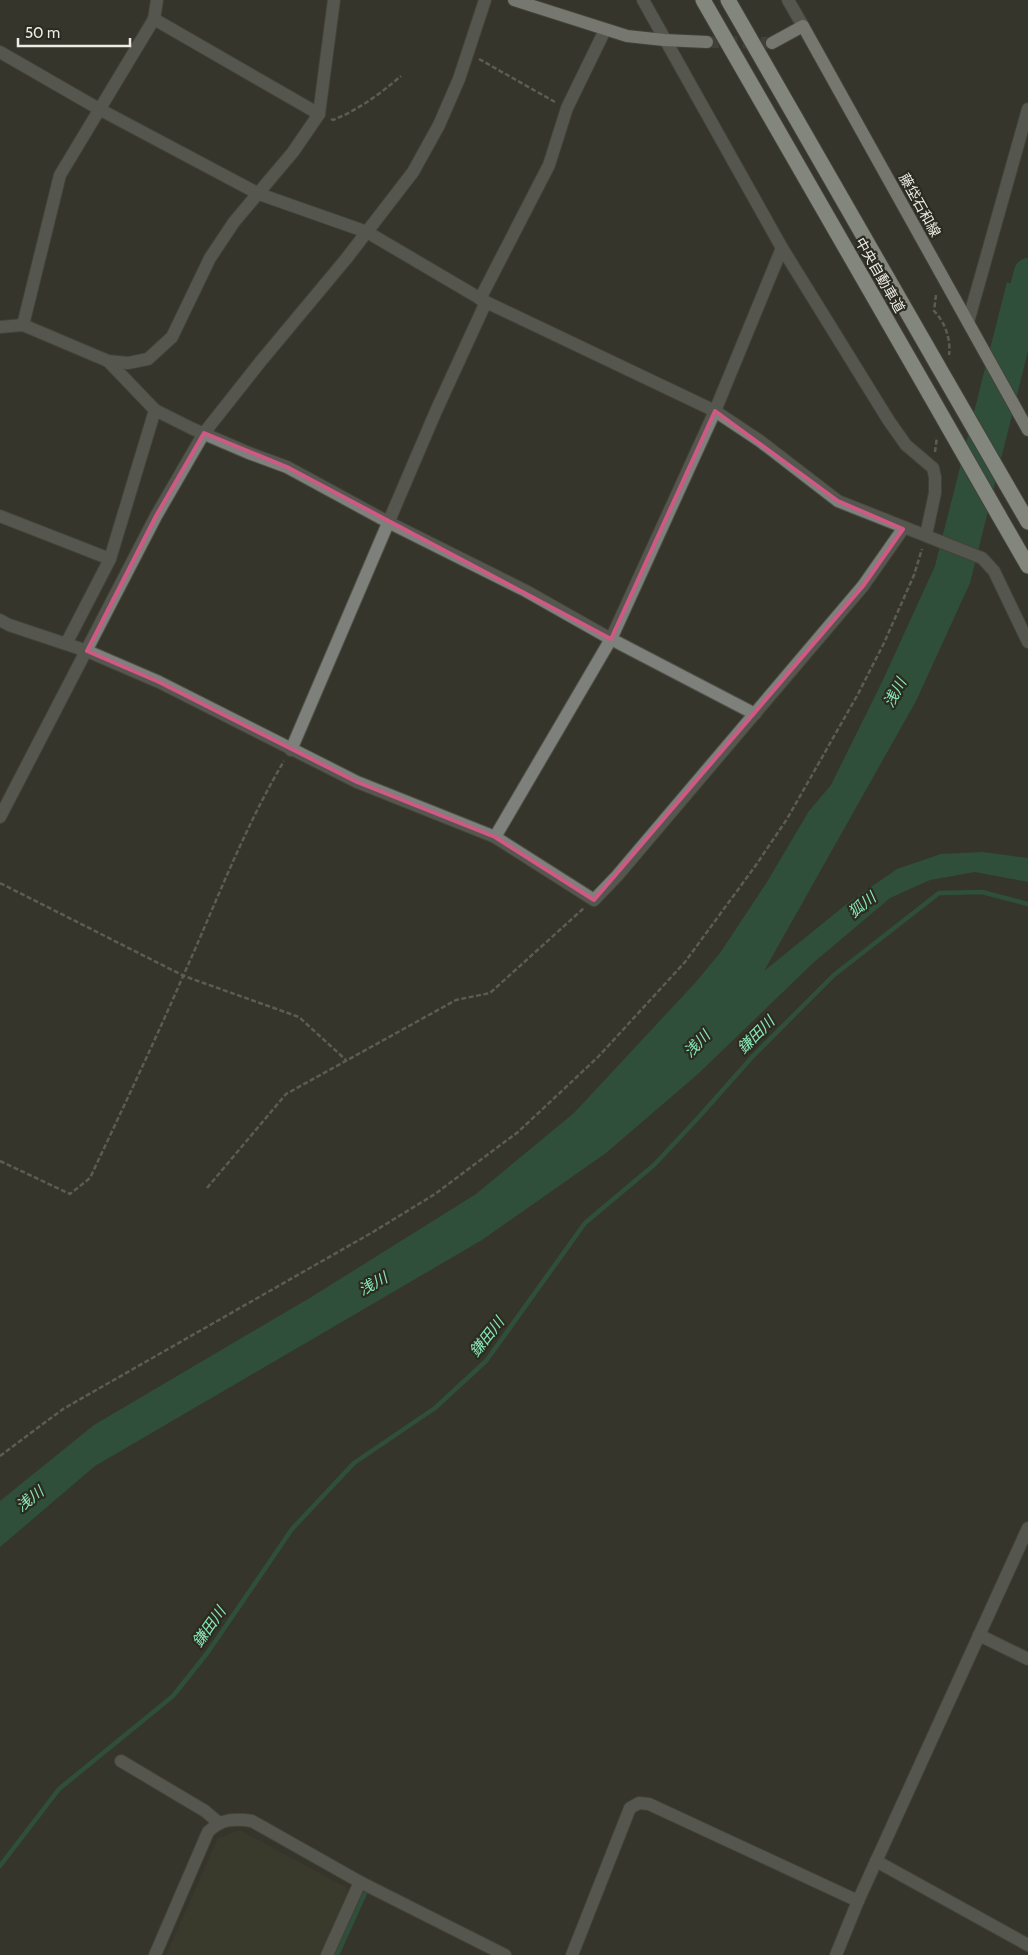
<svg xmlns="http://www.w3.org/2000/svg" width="1028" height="1955" viewBox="0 0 1028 1955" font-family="Cabin,'Noto Sans JP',sans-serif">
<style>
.built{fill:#3e3e2d}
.water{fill:#286f4e}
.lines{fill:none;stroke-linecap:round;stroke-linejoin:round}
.stream{stroke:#286f4e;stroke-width:4.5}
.river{stroke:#286f4e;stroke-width:28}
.major-tunnel{stroke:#505047;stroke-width:12;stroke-dasharray:12 6;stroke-linecap:butt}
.minor-casing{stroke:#525249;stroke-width:14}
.major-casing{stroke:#525249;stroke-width:14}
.highway-casing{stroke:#525249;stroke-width:17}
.path{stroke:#8d8d85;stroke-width:2.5;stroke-dasharray:5 2.5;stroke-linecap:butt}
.minor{stroke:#7d807b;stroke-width:12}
.major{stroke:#c5cbc1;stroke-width:12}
.highway{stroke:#e1e9dd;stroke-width:15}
.highway-bridge-casing{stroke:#525249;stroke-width:17;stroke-linecap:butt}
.highway-bridge{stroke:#e1e9dd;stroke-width:15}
.marked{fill:none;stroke:#cf5884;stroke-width:4;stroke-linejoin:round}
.labels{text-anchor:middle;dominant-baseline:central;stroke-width:4.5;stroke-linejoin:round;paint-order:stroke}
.street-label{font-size:14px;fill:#ecece5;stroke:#2b2b21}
.water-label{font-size:15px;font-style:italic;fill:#87eab7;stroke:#2b2b21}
</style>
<rect width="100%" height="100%" fill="#35352b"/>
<polygon class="built" points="240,1830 349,1889 319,1955 166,1955 218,1838"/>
<polygon class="water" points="1007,282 1028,293 1028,351 970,583 916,701 764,971 848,903 897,869 941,854 983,852 1028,858 1028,882 975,872 930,880 890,898 813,963 699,1073 606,1153 482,1240 95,1466 0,1547 0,1501 94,1425 313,1296 476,1194 574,1113 695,983 720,953 767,882 809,811 831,785 882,682 935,566"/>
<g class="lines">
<g class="stream">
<polyline points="0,1866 59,1789 173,1696 208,1652 292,1529 354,1463 435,1408 486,1361 585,1223 654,1165 698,1118 753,1056 834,975 939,893 982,892 1028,904"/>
<polyline points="337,1955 365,1893"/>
</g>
<polyline class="river" points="1014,326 1028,272"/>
<polyline class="major-tunnel" points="707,42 772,43"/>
<g class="minor-casing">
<g id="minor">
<polyline points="157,0 154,19 319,114"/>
<polyline points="643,0 782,248 889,421 906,445 933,468 935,477 935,493 926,535"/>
<polyline points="788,0 803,26"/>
<polyline points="0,52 99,109 259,194 367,232 486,302 715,411 760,441 838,501 982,558 994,571 1028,642"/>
<polyline points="480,299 549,165 567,108 605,30"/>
<polyline points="968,322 1028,109"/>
<polyline points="23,325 60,175 154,19"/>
<polyline points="0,327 23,325 108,361 128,363 148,359 172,337 210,258 234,222 293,152 319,114 334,0"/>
<polyline points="108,361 155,410 193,429 249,453 287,467 390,523 526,591 611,639 755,714"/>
<polyline points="0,516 110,559"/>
<polyline points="0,620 9,625 87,651 159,682 357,782 495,837 594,900 617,876 863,586 903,529"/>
<polyline points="66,644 110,559 155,410"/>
<polyline points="291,750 436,411 486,302"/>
<polyline points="0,817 156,516 204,433 261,361 346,259 413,172 439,125 459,79 485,0"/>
<polyline points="495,837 611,639 715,411 782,248"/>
<polyline points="979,1635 1028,1659"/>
<polyline points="121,1761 205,1811 219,1823"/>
<polyline points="876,1861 1028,1945"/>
<path d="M155,1955L208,1832C221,1819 234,1818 252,1821L360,1882L505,1955"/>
<polyline points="327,1955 360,1882"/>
<polyline points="572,1955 630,1808 639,1803 649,1804 858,1901"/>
<polyline points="836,1955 858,1901 1028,1528"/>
</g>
</g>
<g class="major-casing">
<g id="major">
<polyline points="514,0 627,36 664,40 707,42"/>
<polyline points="772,43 803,26 1028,430"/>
</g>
</g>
<g class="highway-casing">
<g id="highway">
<polyline points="703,0 930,395"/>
<polyline points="728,0 938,366"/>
<polyline points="1006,484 1028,522"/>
<polyline points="998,514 1028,566"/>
</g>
</g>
<g class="path">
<polyline points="479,59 555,102"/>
<path d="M331,119L333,120C358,110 380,94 401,76"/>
<path d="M936,295L934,311C945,322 951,339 949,355"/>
<polyline points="935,452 937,437"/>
<polyline points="0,883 184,976 299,1017 346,1060"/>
<path d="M0,1161L70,1194L90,1178C122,1110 154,1043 184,974C216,903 244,828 284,761"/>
<polyline points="207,1188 286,1094 456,1000 490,993 584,908"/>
<polyline points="0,1456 63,1409 373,1232 435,1194 518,1132 598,1057 685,962 756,865 787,819 858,694 884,643 914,575 922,549"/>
</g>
<use href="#minor" class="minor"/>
<use href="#major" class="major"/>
<use href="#highway" class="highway"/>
<g class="highway-bridge-casing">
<g id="highway-bridge">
<polyline points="938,366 1006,484"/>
<polyline points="930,395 998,514"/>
</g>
</g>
<use href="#highway-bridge" class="highway-bridge"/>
</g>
<path d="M0 0H1028V1955H0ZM715,411L838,501L903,529L863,586L594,900L495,837L357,782L159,682L87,651L156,516L204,433L287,467L611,639Z" fill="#35352b" fill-opacity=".55" fill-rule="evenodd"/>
<path class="marked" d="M715,411L838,501L903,529L863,586L594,900L495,837L357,782L159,682L87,651L156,516L204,433L287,467L611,639Z"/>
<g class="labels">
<g class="street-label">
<text transform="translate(920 205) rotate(61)">藤垈石和線</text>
<text transform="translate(880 275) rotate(60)">中央自動車道</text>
</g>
<g class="water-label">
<text transform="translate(895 693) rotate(-62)">浅川</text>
<text transform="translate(862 905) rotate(-39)">狐川</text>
<text transform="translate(756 1035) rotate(-45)">鎌田川</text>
<text transform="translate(697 1044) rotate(-46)">浅川</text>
<text transform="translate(373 1284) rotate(-29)">浅川</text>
<text transform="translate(487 1337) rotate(-52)">鎌田川</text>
<text transform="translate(30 1499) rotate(-38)">浅川</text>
<text transform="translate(209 1627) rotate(-55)">鎌田川</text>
</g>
</g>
<path d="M18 38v8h112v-8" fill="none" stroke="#ecece5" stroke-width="2.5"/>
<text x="25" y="38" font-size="15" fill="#ecece5" stroke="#2b2b21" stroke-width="4" paint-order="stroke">50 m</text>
</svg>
